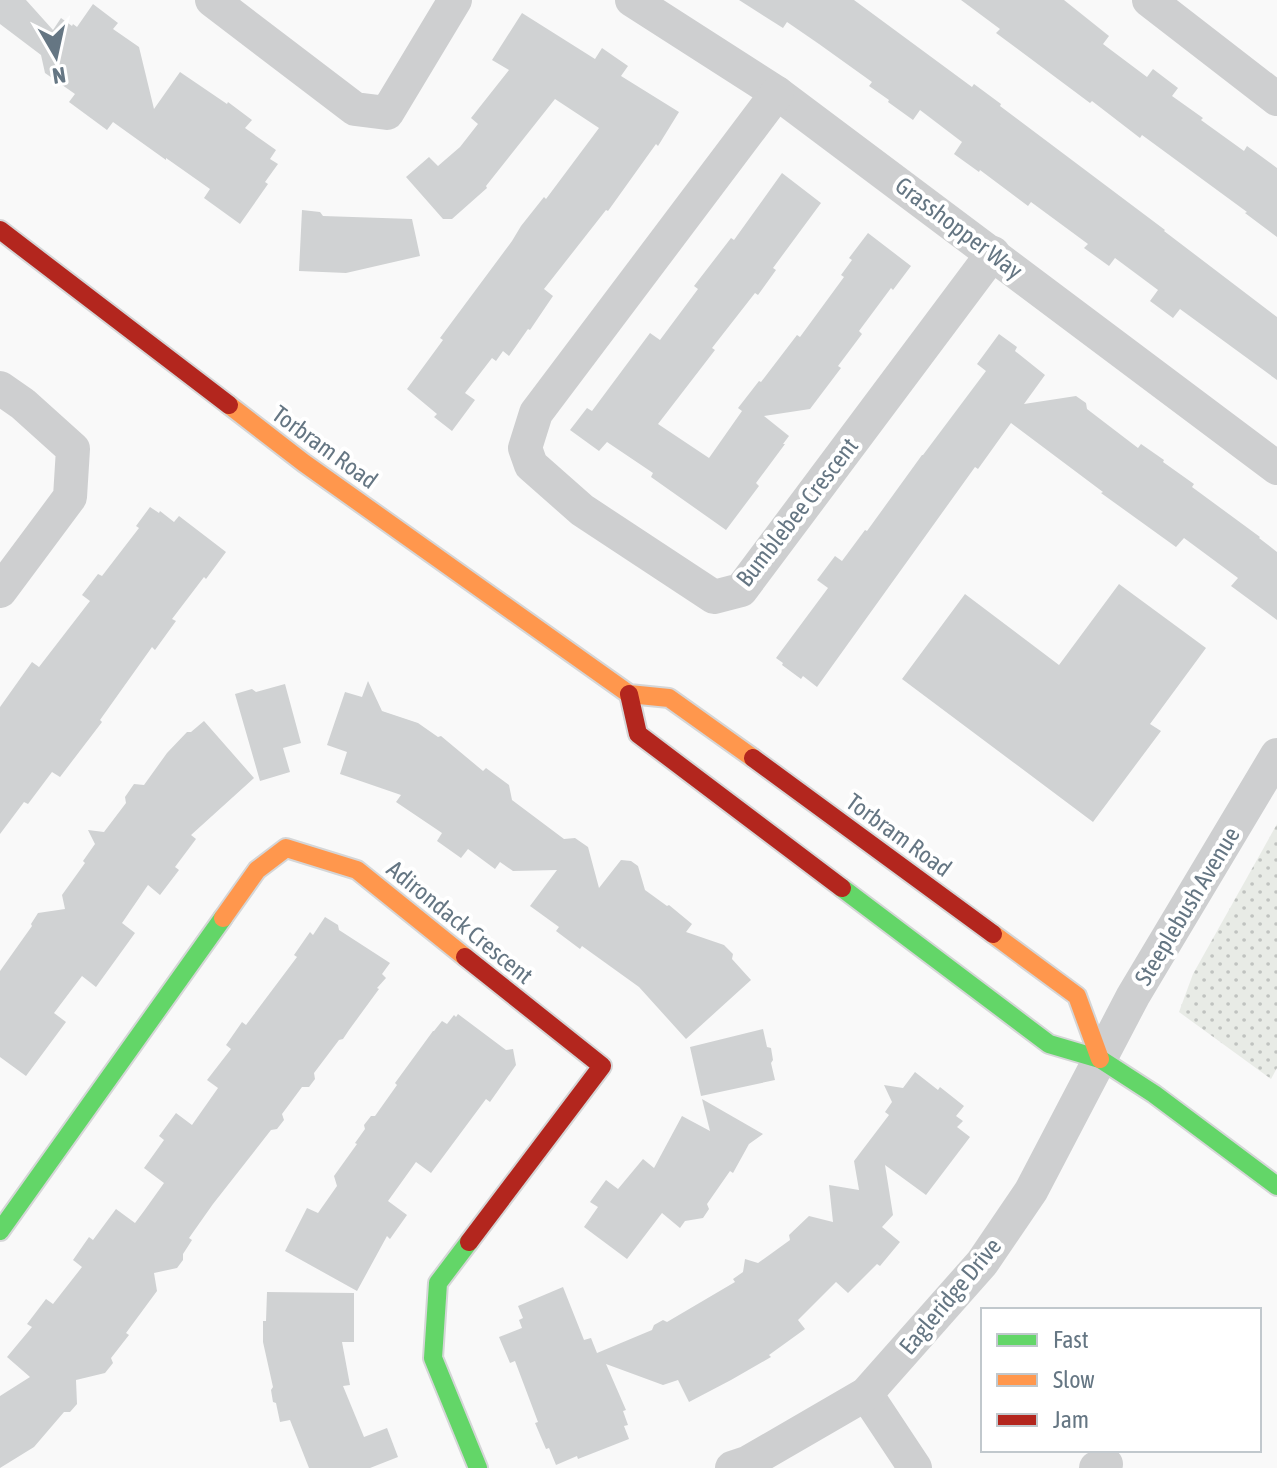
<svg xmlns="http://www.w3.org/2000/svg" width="1277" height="1468" viewBox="0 0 1277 1468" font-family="'Asap Condensed',sans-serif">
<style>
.park{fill:url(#park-dots)}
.building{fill:#d0d2d3}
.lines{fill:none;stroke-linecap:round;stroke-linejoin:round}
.fast-casing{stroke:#d5d6d7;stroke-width:22}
.slow-casing{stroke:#d5d6d7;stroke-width:22}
.jam-casing{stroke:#d5d6d7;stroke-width:22}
.street{stroke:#cecfd0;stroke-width:34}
.fast{stroke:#63d668;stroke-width:18}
.slow{stroke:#ff974d;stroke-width:18}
.jam{stroke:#b3261e;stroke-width:18}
.labels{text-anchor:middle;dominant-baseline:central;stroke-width:8;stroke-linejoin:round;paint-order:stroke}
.street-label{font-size:24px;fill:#657683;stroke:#fff}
</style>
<defs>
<pattern id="park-dots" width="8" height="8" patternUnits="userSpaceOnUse" patternTransform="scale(2)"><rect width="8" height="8" fill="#e8ebe6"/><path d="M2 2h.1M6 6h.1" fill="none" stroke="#c0c3c0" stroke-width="1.8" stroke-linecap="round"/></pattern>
</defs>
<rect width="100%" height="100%" fill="#f9f9f9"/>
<polygon class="park" points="1277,824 1277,1068 1271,1079 1179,1012 1193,974"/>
<g class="building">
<polygon points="0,0 26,0 53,30 61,18 72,26 73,24 77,27 93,4 118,23 113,29 139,47 154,109 180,72 227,104 228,102 252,120 245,128 276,150 270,159 278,164 265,182 268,184 240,224 204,198 210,189 166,158 166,160 113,122 107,130 69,102 75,94 45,73 41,55 0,24"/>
<polygon points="739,0 854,0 972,87 974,84 1001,104 1000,106 1165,230 1164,231 1277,317 1277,380 1180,309 1173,318 1150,301 1158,290 1115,258 1109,266 1084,248 1088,244 1031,202 1028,206 980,170 979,172 954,154 962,142 920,110 913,120 888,102 889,100 869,86 872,82 819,44 787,22 783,28"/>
<polygon points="961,0 1064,0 1109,36 1103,44 1147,77 1153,69 1178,88 1172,96 1203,118 1201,120 1244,151 1247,146 1277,168 1277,237 1245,213 1247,212 1142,135 1140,138 1092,101 1090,103 1023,53 996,33 1000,29"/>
<polygon points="522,13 595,59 602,48 628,66 621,76 679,112 658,146 656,144 608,211 606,210 544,289 553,296 530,330 528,329 509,356 503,351 496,361 492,358 465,393 475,400 452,431 434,417 437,414 407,389 443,340 440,338 512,241 521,226 544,197 546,199 599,128 555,99 486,186 487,188 452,219 443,219 406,177 429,157 438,166 460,147 478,124 471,118 509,70 492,60"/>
<polygon points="782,173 821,203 773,268 776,270 758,295 755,293 712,348 715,350 658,424 709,458 742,411 738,408 759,381 761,382 797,335 800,337 844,277 841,275 852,260 849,258 868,233 911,266 893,290 891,288 859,331 862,334 838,366 841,368 810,409 764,416 789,436 783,444 785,444 756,483 759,486 726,530 651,477 653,473 607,442 599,451 570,430 587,408 592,411 650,333 660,340 698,289 694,286 731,238 734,240"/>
<polygon points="302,210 320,212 323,216 412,219 420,256 346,273 299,271"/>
<polygon points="999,334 1017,347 1015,351 1045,375 1024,404 1076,396 1086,403 1087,409 1138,448 1141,444 1164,460 1163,462 1194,484 1192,487 1260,537 1259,538 1277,552 1277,620 1231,586 1238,578 1184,538 1176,547 1101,493 1103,492 1011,423 978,469 975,467 817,687 803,676 801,679 782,665 783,663 776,658 828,588 817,580 835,556 842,561 865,530 867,531 922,455 923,455 986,371 977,364"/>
<polygon points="150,507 159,513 160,511 174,522 179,516 226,552 206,579 204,577 172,619 176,621 155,650 152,647 100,720 102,722 60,777 52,772 28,804 24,802 0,834 0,707 32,662 39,667 90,601 82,595 98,574 102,576 139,528 136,526"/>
<polygon points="1119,584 1206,648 1150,724 1161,731 1093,822 902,679 965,594 1059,665"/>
<polygon points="368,681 382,711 418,723 438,737 441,736 483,771 486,768 509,785 512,800 564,839 575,838 588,847 599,888 621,860 631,861 638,866 645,890 667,906 669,905 692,924 686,932 724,945 733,954 732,959 751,980 686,1039 639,987 582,946 580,949 556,931 559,927 530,906 557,870 513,871 500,862 495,869 468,849 461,858 437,841 442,833 396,802 401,795 340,774 347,752 327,745 345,692 362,697"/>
<polygon points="285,684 301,743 283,748 290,772 260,781 235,694 252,689 256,692"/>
<polygon points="204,721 254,778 191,835 196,839 175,867 179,870 160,895 148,885 122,923 135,933 96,987 82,976 54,1013 66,1022 26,1076 0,1057 0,971 32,926 31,924 38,913 65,909 62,895 85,863 83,861 95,844 88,830 104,832 126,803 125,797 134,784 144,785 167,753 187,732 191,732"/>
<polygon points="325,917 338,925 339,930 390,963 382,974 386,978 377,988 379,989 349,1030 343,1039 339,1040 314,1073 315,1079 309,1087 302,1087 282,1114 284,1120 277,1129 271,1130 213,1204 189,1238 192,1240 183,1254 183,1260 177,1268 154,1273 157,1291 126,1333 129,1335 111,1358 113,1363 105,1373 76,1380 77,1404 70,1412 64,1412 34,1447 0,1468 0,1396 30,1377 7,1357 32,1327 27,1324 46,1299 53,1304 82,1267 73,1260 89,1237 93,1240 116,1209 135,1223 144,1211 164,1183 144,1168 164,1140 159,1136 176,1113 192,1125 218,1088 207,1080 231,1049 226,1045 242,1022 246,1025 297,957 294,955 310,932 313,935"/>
<polygon points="458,1014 506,1050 513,1049 516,1065 490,1102 486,1099 431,1173 416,1162 388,1201 407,1215 390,1239 387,1236 357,1291 285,1251 307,1208 318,1213 337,1186 334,1176 357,1144 355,1143 365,1129 364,1125 371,1116 375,1116 397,1085 395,1083 433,1031 434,1031 442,1021 447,1024 454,1015 456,1017"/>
<polygon points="763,1029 767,1047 771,1048 773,1060 771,1063 775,1080 701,1096 690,1047"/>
<polygon points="915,1072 938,1090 940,1087 964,1106 956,1116 963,1121 957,1127 970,1137 926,1195 885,1165 893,1215 882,1227 900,1242 880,1266 877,1264 848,1293 836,1282 798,1320 805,1329 769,1355 771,1357 731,1380 689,1402 678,1380 663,1385 606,1364 626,1410 623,1411 628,1425 624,1426 629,1439 578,1459 577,1456 556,1465 549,1448 546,1449 535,1423 538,1422 515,1361 510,1363 499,1337 522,1328 519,1320 523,1318 518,1306 563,1287 584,1340 591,1338 597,1353 652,1330 654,1325 663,1320 667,1322 735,1282 733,1279 743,1272 745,1259 758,1263 790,1240 789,1235 809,1216 833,1222 829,1185 859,1190 854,1161 889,1115 885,1112 892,1102 884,1085 903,1088"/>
<polygon points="702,1099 763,1134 749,1144 733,1173 730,1171 707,1204 709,1209 703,1218 685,1221 680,1228 662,1213 627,1259 584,1227 598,1207 590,1202 606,1180 618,1189 643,1159 654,1168 682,1116 710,1131"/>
<polygon points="267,1292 354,1293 354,1342 342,1342 350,1385 343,1386 364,1437 387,1428 398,1457 370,1468 309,1468 290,1420 280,1422 276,1403 273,1402 271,1390 273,1387 263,1342 263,1321 266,1321"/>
</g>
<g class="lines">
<g class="fast-casing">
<g id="fast">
<polyline points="842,888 1049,1044 1100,1059 1154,1094 1277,1186"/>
<polyline points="0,1231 223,918"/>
<polyline points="469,1242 438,1283 433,1358 478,1468"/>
</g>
</g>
<g class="slow-casing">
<g id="slow">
<polyline points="229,405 304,463 629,694 669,698 753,758"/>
<polyline points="223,918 257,870 286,848 357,870 465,957"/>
<polyline points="993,934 1077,996 1100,1059"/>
</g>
</g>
<g class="jam-casing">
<g id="jam">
<polyline points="0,230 229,405"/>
<polyline points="629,694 638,734 842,888"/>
<polyline points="753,758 993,934"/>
<polyline points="465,957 602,1066 469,1242"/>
</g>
</g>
<g class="street">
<polyline points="212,0 355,109 387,113 455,0"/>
<polyline points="632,0 777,93 1277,468"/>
<polyline points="1149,0 1277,99"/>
<polyline points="777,93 536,413 525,448 531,465 582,510 714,597 741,590 993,253"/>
<polyline points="0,388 23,404 73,449 70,497 0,591"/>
<polyline points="866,1394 915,1468"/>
<polyline points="732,1468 747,1463 866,1394 982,1263 1031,1191 1133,996 1277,755"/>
<polyline points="1096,1468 1106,1464"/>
</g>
<use href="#fast" class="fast"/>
<use href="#slow" class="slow"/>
<use href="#jam" class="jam"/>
</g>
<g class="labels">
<g class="street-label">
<text transform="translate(959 228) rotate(37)">Grasshopper Way</text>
<text transform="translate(325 447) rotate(36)">Torbram Road</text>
<text transform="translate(797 512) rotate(-52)">Bumblebee Crescent</text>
<text transform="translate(899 835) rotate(36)">Torbram Road</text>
<text transform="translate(1187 906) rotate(-59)">Steeplebush Avenue</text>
<text transform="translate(460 922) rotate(39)">Adirondack Crescent</text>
<text transform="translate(950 1296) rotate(-50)">Eagleridge Drive</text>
</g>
</g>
<rect x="981" y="1308" width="280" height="144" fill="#ffffff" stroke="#c1c8cd" stroke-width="2"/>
<rect x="997" y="1334" width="40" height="12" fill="#63d668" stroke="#c1c8cd" stroke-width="2"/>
<text x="1053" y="1348" font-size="24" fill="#657683">Fast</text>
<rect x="997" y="1374" width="40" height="12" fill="#ff974d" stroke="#c1c8cd" stroke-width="2"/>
<text x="1053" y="1388" font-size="24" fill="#657683">Slow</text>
<rect x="997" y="1414" width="40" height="12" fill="#b3261e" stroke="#c1c8cd" stroke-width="2"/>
<text x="1053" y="1428" font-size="24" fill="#657683">Jam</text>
<g transform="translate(56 56) rotate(171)" stroke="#ffffff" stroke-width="6" paint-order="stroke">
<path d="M0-6L14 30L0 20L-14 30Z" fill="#657683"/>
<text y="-12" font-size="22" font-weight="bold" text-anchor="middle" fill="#657683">N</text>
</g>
</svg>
